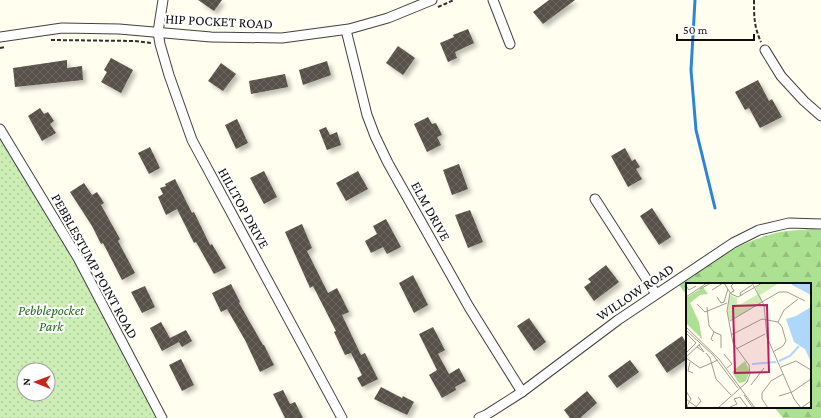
<svg xmlns="http://www.w3.org/2000/svg" width="821" height="418" viewBox="0 0 821 418" font-family="'Crimson Pro',serif">
<style>
.forest{fill:url(#forest-firs)}
.park{fill:url(#park-dots);fill-rule:evenodd}
.lines{fill:none;stroke-linecap:round;stroke-linejoin:round}
.stream{stroke:#2d83dc;stroke-width:3}
.building{fill:url(#building-cross-hatch);filter:url(#shadow)}
.street-casing{stroke:#414141;stroke-width:11}
.path{stroke:#303030;stroke-width:2;stroke-dasharray:4 2;stroke-linecap:butt}
.street{stroke:#fff;stroke-width:9}
.labels{text-anchor:middle;dominant-baseline:central;stroke-width:4;stroke-linejoin:round;paint-order:stroke}
.street-label{font-size:14px;fill:#0e0e0e;stroke:#fff}
.park-label{font-size:14px;font-style:italic;fill:#206d17;stroke:#fff}
.inset-river{fill:none;stroke:#aed7fd;stroke-width:2}
.inset-road{fill:none;stroke:#9f9e95;stroke-width:1}
.view{fill:#c2185b;fill-opacity:0.15;stroke:#c2185b;stroke-width:2}
.inset-edge{fill:none;stroke:#0e0e0e;stroke-width:2}
</style>
<defs>
<pattern id="forest-firs" width="22" height="20" patternUnits="userSpaceOnUse"><rect width="22" height="20" fill="#ade192"/><path d="M5 1l3.5 6h-7zM16 11l3.5 6h-7z" fill="#94c07d"/></pattern>
<pattern id="park-dots" width="8" height="8" patternUnits="userSpaceOnUse"><rect width="8" height="8" fill="#cceeb4"/><path d="M2 2h.1M6 6h.1" fill="none" stroke="#aecb9a" stroke-width="1.8" stroke-linecap="round"/></pattern>
<pattern id="building-cross-hatch" width="8" height="8" patternUnits="userSpaceOnUse"><rect width="8" height="8" fill="#585149"/><path d="M0 0l8 8M0 8l8-8" fill="none" stroke="#6b655f"/></pattern>
<filter id="shadow"><feDropShadow dx="3.5" dy="3.5" stdDeviation="2" flood-color="#0004"/></filter>
</defs>
<rect width="100%" height="100%" fill="#fffeef"/>
<path class="forest" d="M813,229L821,230V418H783L774,407H810V284H687V295L678,284C708,262 740,242 776,233C788,230 801,230 813,229Z"/>
<path class="park" d="M0,129L78,258L162,418H0ZM24,370H48V394H24Z"/>
<g class="lines">
<polyline class="stream" points="695,0 691,70 696,130 715,208"/>
</g>
<g class="building">
<polygon points="198,0 222,0 214,11"/>
<polygon points="549,0 575,0 543,24 533,12"/>
<polygon points="468,29 474,43 455,52 457,58 448,62 440,43 454,37 453,35"/>
<polygon points="398,46 415,58 403,75 386,63"/>
<polygon points="111,58 133,70 121,93 101,82 107,72 104,70"/>
<polygon points="67,60 67,68 82,66 83,80 15,87 13,68"/>
<polygon points="327,61 331,75 303,85 299,70"/>
<polygon points="221,63 236,74 223,91 208,81"/>
<polygon points="285,74 288,87 251,94 249,81"/>
<polygon points="758,80 769,101 772,99 782,117 760,128 749,108 745,110 735,92"/>
<polygon points="40,108 44,114 48,112 54,121 50,124 56,133 42,141 28,116"/>
<polygon points="428,117 432,124 436,123 442,135 437,137 441,145 427,152 414,124"/>
<polygon points="237,119 248,143 236,149 225,125"/>
<polygon points="326,127 330,135 337,132 341,145 327,150 319,130"/>
<polygon points="150,147 160,168 149,174 138,153"/>
<polygon points="625,148 632,161 635,159 640,167 636,169 642,179 628,187 611,156"/>
<polygon points="459,164 468,189 452,195 443,170"/>
<polygon points="264,171 277,197 264,204 250,178"/>
<polygon points="358,171 368,189 346,201 336,183"/>
<polygon points="175,179 192,213 194,212 210,245 212,244 226,268 214,274 196,242 194,243 177,209 166,215 158,197 163,194 160,188 166,186 165,184"/>
<polygon points="84,183 92,195 97,192 104,203 101,205 120,239 118,241 135,273 122,280 103,243 101,244 92,226 70,192"/>
<polygon points="652,208 671,237 659,245 640,216"/>
<polygon points="470,210 483,242 468,248 455,215"/>
<polygon points="386,219 401,247 387,254 383,247 371,253 365,241 377,234 373,226"/>
<polygon points="302,224 312,248 307,251 328,293 337,288 349,312 342,315 361,355 365,353 378,379 362,387 357,378 362,375 351,353 345,355 334,332 336,331 313,286 310,288 285,232"/>
<polygon points="606,265 619,282 594,301 584,287 591,282 588,279"/>
<polygon points="413,275 428,305 414,313 399,283"/>
<polygon points="231,284 240,302 239,303 263,345 264,345 274,365 260,372 245,340 227,309 221,312 212,293"/>
<polygon points="145,286 155,307 142,313 131,292"/>
<polygon points="529,318 546,342 534,351 517,326"/>
<polygon points="161,322 170,338 186,330 192,341 182,347 179,342 162,351 150,328"/>
<polygon points="433,327 445,350 438,354 449,374 459,368 466,381 455,387 456,390 442,398 429,375 437,370 419,334"/>
<polygon points="682,336 687,344 687,359 667,373 655,355"/>
<polygon points="181,359 194,385 182,391 169,365"/>
<polygon points="630,360 639,372 617,388 608,376"/>
<polygon points="381,387 402,398 403,396 414,402 407,415 374,399"/>
<polygon points="283,390 290,404 295,402 303,418 285,418 273,394"/>
<polygon points="587,391 597,403 580,418 570,418 564,410"/>
</g>
<g class="lines">
<g class="street-casing">
<g id="street">
<polyline points="163,0 158,32 160,44 169,75 192,140 342,418"/>
<polyline points="493,0 510,44"/>
<polyline points="346,30 367,115 375,136 388,163 469,307 522,392"/>
<polyline points="0,37 62,28 119,29 211,37 282,38 349,29 388,18 432,0"/>
<polyline points="765,50 781,76 804,101 821,116"/>
<polyline points="0,129 78,258 162,418"/>
<polyline points="595,199 656,294"/>
<polyline points="479,418 486,415 522,392 618,320 733,243 759,230 789,223 821,224"/>
</g>
</g>
<g class="path">
<path d="M754,0C754,16 754,27 761,42"/>
<polyline points="438,7 454,0"/>
<polyline points="51,40 134,41 151,43"/>
<polyline points="0,48 5,47"/>
</g>
<use href="#street" class="street"/>
</g>
<g class="labels">
<g class="street-label">
<text transform="translate(219 21) rotate(3)">HIP POCKET ROAD</text>
<text transform="translate(244 208) rotate(61)">HILLTOP DRIVE</text>
<text transform="translate(431 211) rotate(61)">ELM DRIVE</text>
<text transform="translate(95 266) rotate(61)">PEBBLESTUMP POINT ROAD</text>
<text transform="translate(635 292) rotate(-34)">WILLOW ROAD</text>
</g>
<g class="park-label">
<text x="51" y="310">Pebblepocket<tspan x="51" dy="16">Park</tspan></text>
</g>
</g>
<g transform="translate(686 283)">
<rect width="125" height="125" fill="#fffeef"/>
<path d="M17,4L22,11L14,12L4,20L13,39L16,56L0,40V15ZM59,78L64,89L59,99L53,100L46,89Z" fill="#ade192"/>
<path d="M77,0H93L74,12L77,19L44,38L41,29L44,12L51,15V21H55L72,11L70,4Z" fill="#cceeb4"/>
<path d="M106,0H125V12L106,2ZM125,24V77H124L119,66L108,59L100,36L110,33Z" fill="#aed7fd"/>
<path class="inset-river" d="M93,78L104,73L113,63M66,81L90,79"/>
<path class="inset-road" d="M38,0L45,11L52,14L76,0M66,0L78,22L81,54L108,116L115,125M0,3L3,7L10,3M14,6L25,0M26,7L37,0M55,13L54,10L66,2M0,14L21,0M31,14L35,20L38,19L42,6M11,21L19,29L41,20M21,24L23,43L28,49L25,56L27,58M44,38L93,9H101L119,18M92,39L98,27L112,16M0,44L33,76L69,125M0,47L27,72L52,105M28,49L35,52V65M45,52L76,36L92,39L96,44L100,58L97,63L87,69M11,64L18,69L13,62M50,66L79,51M0,70L10,60L1,51M20,70L24,75L30,96L45,112M38,71L46,81L41,85M0,74L15,60M0,75L14,85L32,77M4,79L2,88L7,90M95,84L110,78L125,87M65,102L78,85M0,108L5,116L1,123L3,125M58,112L67,125M93,113L106,109L125,96M0,116L12,125M10,124L15,118L12,114M32,125L61,99L64,91L63,82L47,60L41,28L44,10L48,8L45,3L48,0M42,125L51,121L48,116L54,114L62,125M82,125L76,116V110L85,98L97,91M115,125L125,118"/>
<path class="view" d="M81,22L83,89L49,90L47,23Z"/>
<rect width="125" height="125" class="inset-edge"/>
</g>
<g transform="translate(36 382) rotate(271)"><circle r="19" fill="#ffffff" stroke="#9f9f9f"/>
<path d="M0-3L7 15L0 10L-7 15Z" fill="#ce2217"/>
<text y="-6" font-size="11" font-weight="bold" text-anchor="middle" fill="#0e0e0e">N</text>
</g>
<path d="M677 34v6h77v-6" fill="none" stroke="#0e0e0e" stroke-width="2"/>
<text x="683" y="34" font-size="12" fill="#0e0e0e" stroke="#ffffff" stroke-width="3" paint-order="stroke">50 m</text>
</svg>
